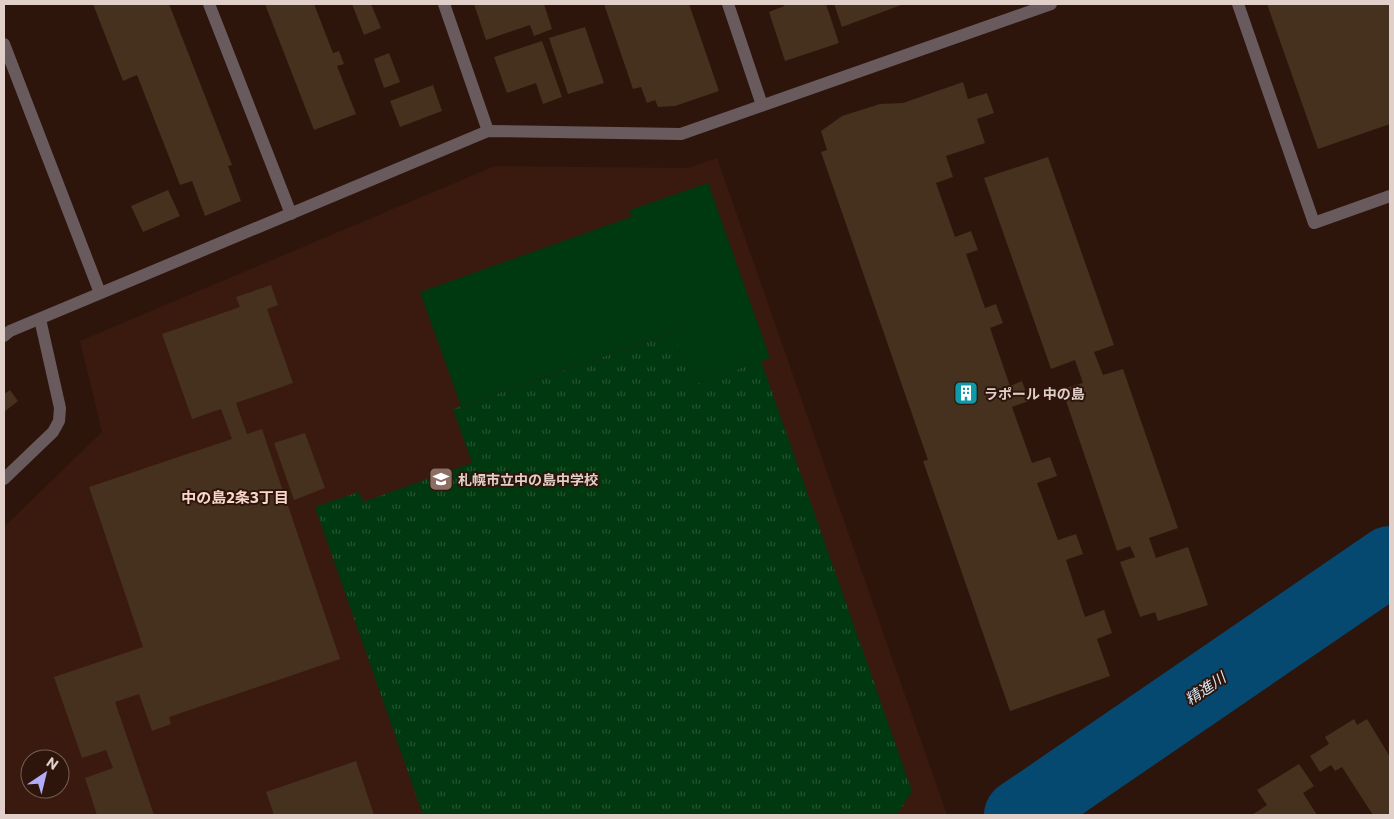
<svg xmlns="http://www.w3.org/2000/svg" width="1394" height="819" viewBox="0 0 1394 819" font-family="Commissioner,'Noto Sans JP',sans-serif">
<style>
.built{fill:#3a1a0f;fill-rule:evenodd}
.park{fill:url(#park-tufts)}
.pitch{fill:#003810}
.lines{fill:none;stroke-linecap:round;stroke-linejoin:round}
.river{stroke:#054971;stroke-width:70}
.building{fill:#45311d}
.minor{stroke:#695a5e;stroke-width:12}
.labels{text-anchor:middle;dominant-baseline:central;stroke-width:4;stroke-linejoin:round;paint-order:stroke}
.poi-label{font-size:14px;font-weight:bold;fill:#e1cfc9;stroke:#2d150c;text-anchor:start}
.neighbourhood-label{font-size:15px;font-weight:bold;fill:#fad6ca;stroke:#2d150c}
.water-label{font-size:15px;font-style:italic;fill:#d3e6f5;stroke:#2d150c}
</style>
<defs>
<pattern id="park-tufts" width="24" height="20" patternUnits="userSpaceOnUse" patternTransform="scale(1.25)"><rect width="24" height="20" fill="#003810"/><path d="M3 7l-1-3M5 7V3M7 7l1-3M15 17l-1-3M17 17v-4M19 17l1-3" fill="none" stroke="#255431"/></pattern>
</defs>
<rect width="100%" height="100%" fill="#2d150c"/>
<path class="built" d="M717,158L947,815H8L4,803V527L102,432L80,341L495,166L688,168ZM30,759H60V789H30Z"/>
<polygon class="park" points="674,332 693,385 761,361 912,791 897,815 423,815 315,507 359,492 363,502 472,463 453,409"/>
<polygon class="pitch" points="708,183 770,358 693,385 673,332 461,406 420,292 631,217 630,210"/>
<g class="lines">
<polyline class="river" points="1019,815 1390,561"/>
</g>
<g class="building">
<polygon points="93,4 169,4 232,165 228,166 241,201 205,216 192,181 180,185 137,75 123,81"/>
<polygon points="265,4 314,4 333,53 339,51 344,64 337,66 356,114 314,130"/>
<polygon points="352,4 371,4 381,28 364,35"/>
<polygon points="474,4 544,4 552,29 534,36 530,25 486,40"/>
<polygon points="604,4 689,4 719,91 675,106 658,107 655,100 647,103 641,87 633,89"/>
<polygon points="783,4 826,4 839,43 785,61 769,12 784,6"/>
<polygon points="834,4 904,4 842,27"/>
<polygon points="1267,4 1390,4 1390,124 1318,149"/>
<polygon points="585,27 604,83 568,94 549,38"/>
<polygon points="542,41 562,97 543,104 536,83 507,93 494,57"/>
<polygon points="389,53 400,82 384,88 374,59"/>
<polygon points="963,82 968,99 987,93 994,113 977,119 985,143 946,156 953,177 936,183 955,237 971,231 978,250 966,254 985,308 996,304 1003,323 990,328 1010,386 1022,381 1029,401 1012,407 1032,463 1050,457 1057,476 1037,483 1058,540 1076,534 1083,554 1066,560 1085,617 1104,610 1112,633 1097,639 1110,676 1010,711 923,461 928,460 821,152 827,150 821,131 842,116 880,104 903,103"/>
<polygon points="433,85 442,111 400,127 390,101"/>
<polygon points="1048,157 1114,345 1094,352 1103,375 1123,369 1178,528 1149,538 1156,558 1188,547 1208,605 1158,621 1155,612 1140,617 1120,562 1135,557 1130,546 1117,551 1062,389 1083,383 1075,360 1051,369 984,178"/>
<polygon points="168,190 180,216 143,232 131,206"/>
<polygon points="271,285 278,305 267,309 293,383 236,403 247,434 262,429 340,659 169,717 171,724 152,731 139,694 115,702 154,815 97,815 85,778 113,768 106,750 82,758 54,677 143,647 89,487 232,439 221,409 192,419 162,334 240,307 236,297"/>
<polygon points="10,390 18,401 4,412 4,394"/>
<polygon points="305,433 325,488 294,500 274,443"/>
<polygon points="1354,719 1357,725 1367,719 1390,757 1390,815 1373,815 1342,767 1335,771 1331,765 1320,772 1310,756 1329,744 1325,737"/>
<polygon points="356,761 374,815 274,815 266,792"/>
<polygon points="1299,764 1314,786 1303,793 1317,815 1252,815 1267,805 1257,790"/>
</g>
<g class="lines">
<g class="minor">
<polyline points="209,4 291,214"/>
<polyline points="444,4 488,131"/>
<polyline points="728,4 762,105"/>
<polyline points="1238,4 1314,223 1390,196"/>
<polyline points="4,44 100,293"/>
<polyline points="4,336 10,331 488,131 681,134 1051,4"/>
<polyline points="4,479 53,432 59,421 60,408 40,319"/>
</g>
</g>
<defs>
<g id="building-square" transform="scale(1.25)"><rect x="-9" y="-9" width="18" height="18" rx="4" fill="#0f9aa8" stroke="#2d150c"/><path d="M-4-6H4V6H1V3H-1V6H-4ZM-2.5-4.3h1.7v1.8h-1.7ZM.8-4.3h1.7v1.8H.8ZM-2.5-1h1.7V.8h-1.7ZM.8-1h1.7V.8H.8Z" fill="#fff"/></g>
<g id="school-square" transform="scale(1.25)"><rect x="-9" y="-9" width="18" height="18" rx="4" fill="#8d6e63" stroke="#2d150c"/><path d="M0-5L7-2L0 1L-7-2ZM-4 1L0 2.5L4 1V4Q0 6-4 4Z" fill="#fff"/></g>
</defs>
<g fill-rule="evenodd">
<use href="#building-square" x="966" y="393"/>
<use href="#school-square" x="441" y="479"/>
</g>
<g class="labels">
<g class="poi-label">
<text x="984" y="393">ラポール 中の島</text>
<text x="458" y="479">札幌市立中の島中学校</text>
</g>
<g class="neighbourhood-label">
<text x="235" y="497">中の島2条3丁目</text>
</g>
<g class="water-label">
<text transform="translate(1205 688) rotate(-34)">精進川</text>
</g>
</g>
<rect width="1394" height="819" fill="none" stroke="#e1cfc9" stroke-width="10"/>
<g transform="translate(45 774) rotate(35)"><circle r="24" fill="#2d150c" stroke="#755f58"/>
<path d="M0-4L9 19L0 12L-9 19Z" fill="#b3adf9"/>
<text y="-8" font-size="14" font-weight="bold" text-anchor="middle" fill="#e1cfc9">N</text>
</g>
</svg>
